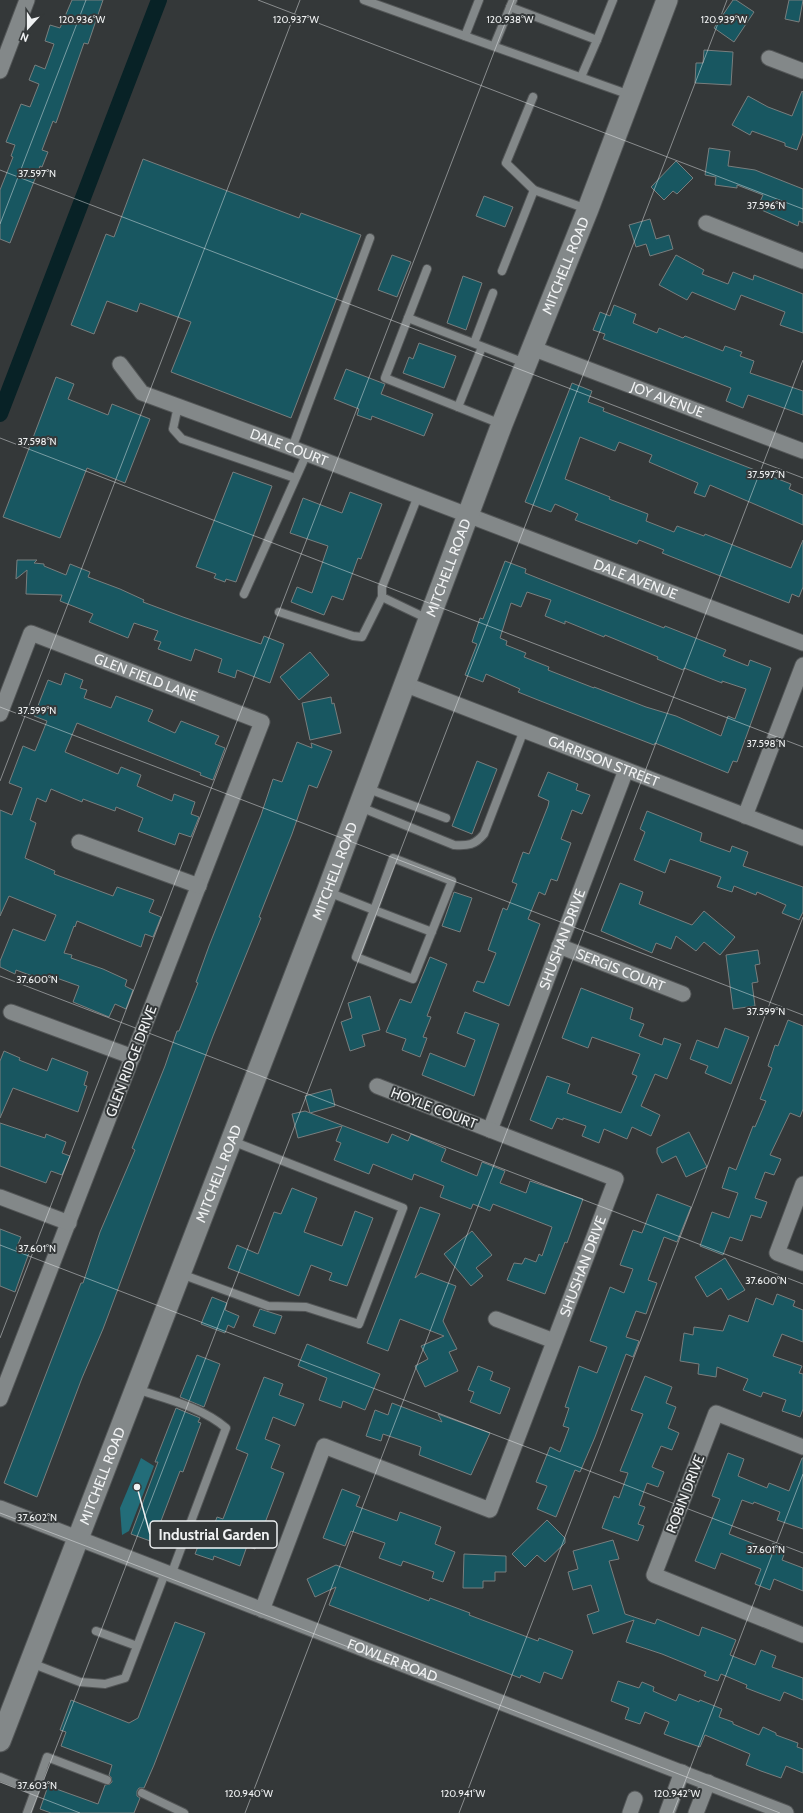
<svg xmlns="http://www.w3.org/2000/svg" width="803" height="1813" viewBox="0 0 803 1813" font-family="Cabin,sans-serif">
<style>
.green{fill:#236d79}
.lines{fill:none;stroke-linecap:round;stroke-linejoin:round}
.canal{stroke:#082226;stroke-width:16}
.building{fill:#185761;stroke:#797e7e;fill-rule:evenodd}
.lane-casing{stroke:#535657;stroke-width:10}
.street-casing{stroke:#535657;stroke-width:17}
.secondary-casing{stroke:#535657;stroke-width:23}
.lane{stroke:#838889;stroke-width:8}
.street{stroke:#838889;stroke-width:15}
.secondary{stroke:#838889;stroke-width:21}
.ticks{fill:none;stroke:#f0f2f3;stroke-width:1;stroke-opacity:0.45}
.labels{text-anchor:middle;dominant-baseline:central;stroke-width:4;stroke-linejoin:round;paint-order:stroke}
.street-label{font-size:14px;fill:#f0f2f3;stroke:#343839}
.ticks-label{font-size:10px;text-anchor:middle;fill:#f0f2f3;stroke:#343839;stroke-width:4;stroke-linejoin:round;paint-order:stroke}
.leader{fill:none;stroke:#f0f2f3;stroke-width:1.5}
.callout-dot{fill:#f0f2f3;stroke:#343839;stroke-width:1.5}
.callout{fill:#343839;stroke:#f0f2f3;stroke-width:1.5}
.callout-label{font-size:15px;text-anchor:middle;font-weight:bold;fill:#f0f2f3}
</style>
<rect width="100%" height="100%" fill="#343839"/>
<polygon class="green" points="141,1458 154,1466 129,1531 122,1535 120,1508"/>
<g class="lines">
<polyline class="canal" points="0,414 159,0"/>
</g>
<g class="building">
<polygon points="72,0 103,0 88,44 84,43 56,123 53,121 42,150 48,152 42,167 40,166 10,243 0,239 0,190 13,157 11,156 15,145 6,142 21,104 30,107 39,84 29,80 35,65 45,69 54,44 45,41 50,25 60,28"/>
<polygon points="733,0 736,0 754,12 734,42 714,28"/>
<polygon points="789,0 803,0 799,22 785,19"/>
<polygon points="704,50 733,52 731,85 695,83 696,63 703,63"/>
<polygon points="802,91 803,92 803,133 797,150 785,146 785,143 752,131 750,135 732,125 748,96 768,107 792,116"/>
<polygon points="709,148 730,151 728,166 755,170 803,189 803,223 799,221 798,226 757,208 763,195 737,185 737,188 715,185 716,177 705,175"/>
<polygon points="143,159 299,218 301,213 361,235 291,418 171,372 191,322 140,303 137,312 107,301 94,334 71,325 106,234 114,237"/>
<polygon points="676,161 693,178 677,194 673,191 664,200 651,187"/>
<polygon points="484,196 513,207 505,227 476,216"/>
<polygon points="650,219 656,239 669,235 673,249 650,256 646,244 636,247 629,225"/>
<polygon points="392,255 411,262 397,297 378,290"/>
<polygon points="676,255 704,270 702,274 728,284 733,272 753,280 754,275 803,294 803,333 780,325 785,312 741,295 735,310 692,292 687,300 659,285"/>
<polygon points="463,276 482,283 466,330 447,323"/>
<polygon points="614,305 636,314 633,323 657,333 659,328 683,338 685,336 723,351 725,346 742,352 740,356 754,361 750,373 803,391 803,415 748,395 743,408 726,401 731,388 603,339 605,334 593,330 600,312 610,316"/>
<polygon points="419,343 456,356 444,388 403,373 409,357 413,359"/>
<polygon points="346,369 385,384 381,394 433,414 424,436 372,416 371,420 357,415 359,409 334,399"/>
<polygon points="56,377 74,384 68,399 108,415 112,404 150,419 125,483 87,468 60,538 3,517"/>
<polygon points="572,383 592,391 588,402 604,408 603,411 791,484 789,489 803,495 803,525 710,485 705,497 694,493 698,483 649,462 652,455 619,442 615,451 580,437 565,479 610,497 609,499 648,514 646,521 674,532 677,526 704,536 705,534 791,568 803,540 803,587 799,597 792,594 789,603 662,553 664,550 639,540 637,544 575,520 578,514 555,504 551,512 525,502"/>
<polygon points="233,472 272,486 236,582 226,579 225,582 214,578 216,574 196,567"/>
<polygon points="350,492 382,504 361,559 358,558 343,600 332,596 324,615 291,602 297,587 312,593 328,546 290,533 303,498 342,513"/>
<polygon points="17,560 37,560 34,563 44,564 44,566 66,575 70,564 90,572 88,577 120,589 144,600 143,602 183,617 261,644 264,636 284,644 270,683 237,670 235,678 218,672 222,659 195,649 191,661 158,649 161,642 154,640 158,631 134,623 128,638 89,622 93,614 60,601 62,595 26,594 27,570 16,579"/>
<path d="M505,561L526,569L525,573L664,628L665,626L726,650L723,656L748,666L750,660L771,668L737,762L733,761L728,773L655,743L654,745L538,700L518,692L520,689L486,674L483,682L465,675L477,644L472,642L480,618L483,619ZM527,592L551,600L545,616L565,624V621L604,637L605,635L658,657L657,659L683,670L684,668L722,683V681L746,689L735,719L728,716L721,736L676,716L646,707L594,687V688L548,670L549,667L524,657L526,653L506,645L507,641L500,638L511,603L521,607Z"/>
<polygon points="310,652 329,675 299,700 280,677"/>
<polygon points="65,673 83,680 80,688 87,690 84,698 111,708 116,696 153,710 148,721 175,733 181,721 219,736 215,744 225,748 213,780 200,775 201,773 77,723 65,752 118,774 121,767 141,775 137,786 172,801 174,794 195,802 191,814 199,817 191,837 179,833 175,845 138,831 143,818 116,807 115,811 83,799 82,802 51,789 46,802 37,798 30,820 36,823 25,858 55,871 54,874 113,896 117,887 154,900 149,912 161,917 153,937 145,934 141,947 77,921 75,927 74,926 64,953 72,955 71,958 103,969 127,980 125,986 133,990 126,1009 115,1004 109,1017 73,1002 79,986 51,976 49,982 16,970 15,974 0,967 0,961 13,929 45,941 56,915 9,896 0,916 0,810 12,815 22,788 9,783 23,746 35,751 47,721 34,716 48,680 61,685"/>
<polygon points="331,697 332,704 334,703 341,733 310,740 302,703"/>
<polygon points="297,742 312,748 311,743 332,751 317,788 309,785 292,834 259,917 261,918 213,1036 103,1329 82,1378 37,1497 4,1483 81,1283 83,1283 100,1232 135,1150 132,1148 165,1066 177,1031 179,1031 198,983 196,982 209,946 261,815 273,779 282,782"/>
<polygon points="477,761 497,769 472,834 452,826"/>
<polygon points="548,772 578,784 576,790 590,795 582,814 572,810 561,839 571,843 557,881 551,879 545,895 539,892 528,919 540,924 509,1006 473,991 477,981 484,983 496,953 488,950 503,908 507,910 517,884 512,882 523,852 529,854 548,806 549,801 538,796"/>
<polygon points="647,811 702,833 700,841 730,852 732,846 748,852 743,866 803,887 803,912 799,920 782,913 786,905 757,892 756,895 734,886 732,892 717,887 721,877 670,859 665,873 634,860 645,832 640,829"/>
<polygon points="620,883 643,892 639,904 692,925 704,911 735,937 720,955 704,942 696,951 676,936 671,949 656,943 652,953 601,931"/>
<polygon points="454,892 472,898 460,932 442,926"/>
<polygon points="758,950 760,964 755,965 758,982 752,983 755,1006 733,1009 726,955"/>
<polygon points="430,957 447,964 427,1016 431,1017 423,1037 427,1038 420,1057 402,1050 406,1039 386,1032 400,999 411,1003"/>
<polygon points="581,988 633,1008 630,1019 644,1024 639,1036 662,1045 664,1038 681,1044 667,1079 655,1074 641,1106 660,1115 651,1136 632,1127 627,1139 604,1129 599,1143 582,1136 586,1126 563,1118 563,1120 557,1118 552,1129 530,1120 547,1076 570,1084 567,1093 621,1113 637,1076 632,1074 640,1054 592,1037 588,1048 562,1038"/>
<polygon points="370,996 380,1030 362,1035 365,1046 350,1051 341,1022 352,1018 348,1003"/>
<polygon points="465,1012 499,1024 474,1096 422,1075 430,1053 465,1067 475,1040 457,1033"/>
<polygon points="788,1020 803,1026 803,1109 800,1117 790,1113 770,1155 781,1159 774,1175 765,1172 755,1198 767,1202 761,1218 751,1215 742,1241 730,1237 723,1255 700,1246 712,1212 729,1218 738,1193 722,1188 729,1167 736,1170 753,1126 755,1127 766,1101 760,1099 772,1068 768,1066 775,1045 778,1046"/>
<polygon points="725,1028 749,1037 731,1084 705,1073 708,1066 690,1059 697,1040 718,1048"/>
<polygon points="4,1051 20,1058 19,1060 47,1071 52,1058 88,1072 84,1085 87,1086 78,1112 13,1088 0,1118 0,1061"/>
<polygon points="331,1089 335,1106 310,1113 305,1096"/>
<polygon points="305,1111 388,1143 392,1134 408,1141 411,1134 446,1149 441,1161 477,1176 482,1162 505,1171 500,1183 526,1193 530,1181 583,1199 567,1243 565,1242 545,1294 507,1280 514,1263 522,1264 525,1258 536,1262 539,1254 542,1256 552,1227 493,1204 490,1211 473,1204 471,1209 440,1197 444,1186 414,1174 412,1180 373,1164 369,1174 334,1160 341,1143 336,1141 342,1126 298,1138 292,1114"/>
<polygon points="0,1123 45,1138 46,1134 66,1142 62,1153 70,1156 62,1175 51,1171 46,1183 0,1166"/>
<polygon points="689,1132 707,1167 686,1177 676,1156 662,1163 657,1153 657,1148"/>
<polygon points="292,1188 317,1198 304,1232 342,1246 355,1211 373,1218 347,1286 329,1280 332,1273 311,1265 299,1296 228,1268 237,1245 258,1254 274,1212 281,1214"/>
<polygon points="657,1194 691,1207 677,1242 664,1237 648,1280 657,1283 646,1314 636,1311 626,1337 639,1341 633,1357 626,1354 595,1437 580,1472 575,1470 556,1517 537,1509 547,1486 536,1482 550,1447 560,1452 569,1428 563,1426 569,1408 565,1407 579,1366 597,1373 607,1347 590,1341 610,1287 624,1293 633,1269 620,1265 633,1230 642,1233"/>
<polygon points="420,1207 440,1214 415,1278 421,1273 456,1286 443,1321 457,1349 449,1352 458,1371 425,1387 415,1366 428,1359 421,1346 444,1336 400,1319 388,1351 367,1343"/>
<polygon points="0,1229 21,1237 16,1249 29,1253 15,1292 0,1286"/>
<polygon points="472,1231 492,1255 476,1268 483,1276 471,1286 444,1254"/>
<polygon points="725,1258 745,1290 728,1300 721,1288 707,1297 695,1277"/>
<polygon points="777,1294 795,1301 793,1306 803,1310 803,1342 782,1334 773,1356 802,1366 799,1373 803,1374 803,1409 800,1417 782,1411 786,1400 763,1392 761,1397 743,1390 748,1379 717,1367 716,1377 698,1374 699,1364 680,1361 684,1333 693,1335 694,1327 723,1331 729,1315 748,1322 756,1298 773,1305"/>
<polygon points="212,1297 227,1303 225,1310 239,1316 234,1328 228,1325 225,1333 201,1324"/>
<polygon points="260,1309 282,1316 275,1334 253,1326"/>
<polygon points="307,1344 380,1374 365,1410 343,1401 341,1408 319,1400 327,1378 298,1366"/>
<polygon points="197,1355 220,1364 204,1407 180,1397"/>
<polygon points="478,1366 493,1372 490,1380 510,1388 500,1414 470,1402 474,1392 468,1390"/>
<polygon points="645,1376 672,1387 666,1403 676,1407 668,1428 679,1433 672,1450 661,1446 652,1467 664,1472 658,1487 647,1483 639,1505 645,1507 638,1524 644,1526 638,1541 602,1528 614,1496 619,1498 628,1473 620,1471 643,1414 631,1410"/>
<polygon points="264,1377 283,1384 279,1395 304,1404 295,1426 273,1417 265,1439 280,1445 271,1468 284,1473 255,1549 247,1546 240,1566 214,1556 213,1560 195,1554 202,1536 209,1539 217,1517 223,1519 248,1454 236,1449"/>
<polygon points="392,1403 442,1422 438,1414 490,1433 471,1475 419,1455 421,1447 383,1434 381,1441 366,1436 375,1410 388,1415"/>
<polygon points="176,1408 200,1418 198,1422 201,1423 183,1472 180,1471 153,1542 131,1534 158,1462 155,1462"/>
<polygon points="728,1453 744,1459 738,1476 767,1488 769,1483 789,1491 802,1458 803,1458 803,1529 777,1520 780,1512 754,1502 753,1504 742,1500 729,1534 770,1550 773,1543 786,1549 782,1560 803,1568 803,1591 774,1579 770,1590 755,1584 761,1569 721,1553 715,1569 695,1561 720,1499 712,1496"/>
<polygon points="342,1489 360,1496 356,1506 397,1521 400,1512 441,1527 435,1544 455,1552 443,1582 432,1578 434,1572 403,1561 401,1566 379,1558 385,1543 351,1531 345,1546 323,1538"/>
<polygon points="547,1520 565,1538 565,1543 545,1562 537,1555 525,1567 512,1554"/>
<polygon points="613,1540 619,1559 609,1561 625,1614 655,1624 657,1619 699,1636 702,1627 721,1634 736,1640 730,1655 755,1665 761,1650 776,1656 772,1667 803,1678 803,1700 784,1692 780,1701 746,1688 747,1685 721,1674 718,1681 704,1676 706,1672 662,1654 626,1642 634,1620 593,1634 587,1615 599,1611 591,1585 573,1590 568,1572 578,1569 573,1551"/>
<polygon points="464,1554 506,1556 506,1572 495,1572 495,1581 483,1581 483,1588 463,1588"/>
<polygon points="336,1565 429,1601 430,1598 470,1613 469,1615 538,1641 539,1638 573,1651 562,1679 544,1672 540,1683 521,1675 520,1678 329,1605 336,1587 315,1597 307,1579"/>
<polygon points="175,1622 205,1633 154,1765 144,1788 139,1788 137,1791 137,1796 140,1798 134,1813 51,1813 40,1809 48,1786 98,1804 105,1785 110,1784 112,1782 111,1777 109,1775 112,1765 61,1746 66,1732 60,1730 71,1700 129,1723 138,1718"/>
<polygon points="618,1681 639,1688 642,1682 654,1687 653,1691 676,1701 679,1694 699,1702 700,1700 722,1709 719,1717 733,1722 733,1724 759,1735 763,1727 776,1733 776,1735 798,1743 797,1747 803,1749 803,1773 786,1766 781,1778 761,1771 746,1765 750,1754 705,1735 700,1747 680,1740 664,1734 669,1722 645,1712 640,1724 625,1719 629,1708 611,1701"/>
</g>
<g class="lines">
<g class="lane-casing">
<g id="lane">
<polyline points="364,0 630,95"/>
<polyline points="510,7 597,40 581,77"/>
<polyline points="465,36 479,0"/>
<polyline points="597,40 613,0"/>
<polyline points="494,46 513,0"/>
<polyline points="533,97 506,163 534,190"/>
<polyline points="427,269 408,318 525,363"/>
<polyline points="502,271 534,190 587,209"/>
<polyline points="408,318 385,378 501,424"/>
<polyline points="474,343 493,293"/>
<polyline points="178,406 173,429 182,439 295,478"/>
<polyline points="458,407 482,347"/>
<polyline points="292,448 370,238"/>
<polyline points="418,496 382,587 382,597 428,619"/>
<polyline points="244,594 307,453"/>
<polyline points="279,612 353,636 362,637 382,597"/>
<polyline points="366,788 446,818"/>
<path d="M360,807L454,845C468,846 475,845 484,834L524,730"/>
<polyline points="328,892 374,910 393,858 452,881 413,979 356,957 374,910 432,932"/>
<polyline points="181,1274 268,1306 306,1307 359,1324 403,1208 232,1141"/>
<path d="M136,1389C166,1399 202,1407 226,1428L171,1575"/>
<polyline points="96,1631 137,1646"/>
<polyline points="31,1663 80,1682 105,1684 125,1678 165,1573"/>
<polyline points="0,1777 35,1791 47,1757 107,1780"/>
<polyline points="142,1793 184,1813"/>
<polyline points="27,1813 35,1791"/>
</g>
</g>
<g class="street-casing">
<g id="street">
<polyline points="769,58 803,71"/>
<polyline points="0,71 27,0"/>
<polyline points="706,223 803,261"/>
<path id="s1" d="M532,348L803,451"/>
<path id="s2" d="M120,364L142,393L292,448L803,643"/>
<path id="s3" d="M404,684L803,838"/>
<path id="s4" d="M0,714L31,633L262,722L0,1399"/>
<polyline points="745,816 803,665"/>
<polyline points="79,842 199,886"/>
<path id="s5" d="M559,946L683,994"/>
<polyline points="11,1012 133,1057"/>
<path id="s6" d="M490,1130L626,770"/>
<polyline points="803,1184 777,1253 803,1263"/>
<polyline points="0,1197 69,1223"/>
<polyline points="496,1319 554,1341"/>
<polyline points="803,1447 716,1413 654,1575 803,1635"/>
<path id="s7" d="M0,1508L786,1813"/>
<path id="s8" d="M262,1610L324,1446L490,1510L616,1179L377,1086"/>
<polyline points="630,1813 635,1799"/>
<polyline points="667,1813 682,1772"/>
<polyline points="696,1813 708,1782"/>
</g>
</g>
<g class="secondary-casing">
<g id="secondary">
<path id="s9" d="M0,1741L327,892L502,424L588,209L667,0"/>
</g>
</g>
<use href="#lane" class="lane"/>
<use href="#street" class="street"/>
<use href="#secondary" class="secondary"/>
</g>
<path class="ticks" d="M258,0L803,209M0,170L803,478M0,224L86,0M0,438L803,747M0,707L803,1015M0,781L300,0M0,976L803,1284M0,1245L803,1553M0,1338L514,0M0,1513L780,1813M0,1782L80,1813M31,1813L727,0M245,1813L803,360M459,1813L803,917M673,1813L803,1474"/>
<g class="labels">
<g class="street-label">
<text stroke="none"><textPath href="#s9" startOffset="1580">MITCHELL ROAD</textPath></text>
<text stroke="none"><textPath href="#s1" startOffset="145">JOY AVENUE</textPath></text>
<text stroke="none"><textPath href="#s2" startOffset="193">DALE COURT</textPath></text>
<text stroke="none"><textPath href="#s9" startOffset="1256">MITCHELL ROAD</textPath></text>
<text stroke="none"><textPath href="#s2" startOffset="564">DALE AVENUE</textPath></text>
<text stroke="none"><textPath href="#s4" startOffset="210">GLEN FIELD LANE</textPath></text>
<text stroke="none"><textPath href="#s3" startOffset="214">GARRISON STREET</textPath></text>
<text stroke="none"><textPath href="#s9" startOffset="932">MITCHELL ROAD</textPath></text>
<text stroke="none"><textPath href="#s6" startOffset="204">SHUSHAN DRIVE</textPath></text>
<text stroke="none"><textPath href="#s5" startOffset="66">SERGIS COURT</textPath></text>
<text transform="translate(131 1061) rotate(-69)">GLEN RIDGE DRIVE</text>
<text transform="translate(434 1108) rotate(21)">HOYLE COURT</text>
<text stroke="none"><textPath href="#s9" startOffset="608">MITCHELL ROAD</textPath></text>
<text stroke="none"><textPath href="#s8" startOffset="614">SHUSHAN DRIVE</textPath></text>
<text stroke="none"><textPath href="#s9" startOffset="284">MITCHELL ROAD</textPath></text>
<text transform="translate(685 1494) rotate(-69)">ROBIN DRIVE</text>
<text stroke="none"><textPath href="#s7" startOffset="421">FOWLER ROAD</textPath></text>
</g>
</g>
<g class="ticks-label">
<text x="82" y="23">120.936°W</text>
<text x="296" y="23">120.937°W</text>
<text x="724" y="23">120.939°W</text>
<text x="510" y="23">120.938°W</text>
<text x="37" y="177">37.597°N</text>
<text x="766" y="209">37.596°N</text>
<text x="37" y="445">37.598°N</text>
<text x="766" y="478">37.597°N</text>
<text x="37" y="714">37.599°N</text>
<text x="766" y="747">37.598°N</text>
<text x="37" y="983">37.600°N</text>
<text x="766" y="1015">37.599°N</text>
<text x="37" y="1252">37.601°N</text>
<text x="766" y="1284">37.600°N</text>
<text x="37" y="1521">37.602°N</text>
<text x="766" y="1553">37.601°N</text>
<text x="37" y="1789">37.603°N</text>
<text x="249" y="1797">120.940°W</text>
<text x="463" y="1797">120.941°W</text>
<text x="677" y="1797">120.942°W</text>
</g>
<path class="leader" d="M137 1487L150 1534"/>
<circle class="callout-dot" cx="137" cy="1487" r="4"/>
<rect class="callout" x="150" y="1521" width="127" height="27" rx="4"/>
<g class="callout-label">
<text x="214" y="1540">Industrial Garden</text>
</g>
<g transform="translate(28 28) rotate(201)" stroke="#343839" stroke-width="3" paint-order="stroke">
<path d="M0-3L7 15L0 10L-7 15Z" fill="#f0f2f3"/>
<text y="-6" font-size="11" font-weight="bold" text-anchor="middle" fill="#f0f2f3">N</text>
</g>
</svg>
